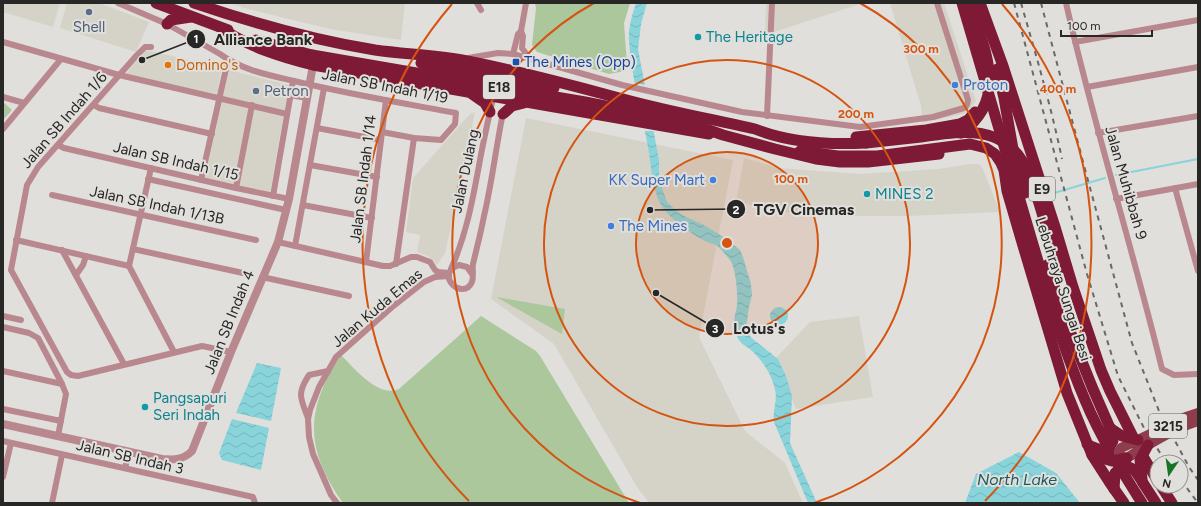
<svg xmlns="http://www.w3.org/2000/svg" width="1201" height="506" viewBox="0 0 1201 506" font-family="Figtree,sans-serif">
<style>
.built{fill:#d5d3c8}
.green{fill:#abc79b}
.water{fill:url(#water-waves)}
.pier{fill:#e0dfdc}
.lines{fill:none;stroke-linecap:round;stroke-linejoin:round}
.stream{stroke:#89d3da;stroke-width:2}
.minor{stroke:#b9888e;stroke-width:6}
.tertiary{stroke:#b9888e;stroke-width:8}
.motorway{stroke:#7e1a35;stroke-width:11}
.rail{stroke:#696967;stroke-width:2;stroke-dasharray:5 5;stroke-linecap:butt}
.primary-bridge{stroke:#8f3c4c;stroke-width:10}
.motorway-bridge{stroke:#7e1a35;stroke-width:11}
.ring{fill:none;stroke:#d5540f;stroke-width:2}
.service-dot{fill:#5c6f8a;stroke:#e0dfdc;stroke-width:1.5}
.culture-dot{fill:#0f9aa8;stroke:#e0dfdc;stroke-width:1.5}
.transit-dot{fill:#1a4fb4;stroke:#e0dfdc;stroke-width:1.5}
.food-dot{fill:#e8710a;stroke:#e0dfdc;stroke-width:1.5}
.shop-dot{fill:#3f7fe0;stroke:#e0dfdc;stroke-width:1.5}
.labels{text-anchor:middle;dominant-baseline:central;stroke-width:4;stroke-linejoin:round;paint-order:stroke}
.shield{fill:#e0dfdc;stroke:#5e5e5d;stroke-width:1}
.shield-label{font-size:14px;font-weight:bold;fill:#272726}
.service-label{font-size:15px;fill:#4e5e75;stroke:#e0dfdc}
.culture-label{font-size:15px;fill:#0d838f;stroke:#e0dfdc;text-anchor:start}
.transit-label{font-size:15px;fill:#164399;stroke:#e0dfdc;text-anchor:start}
.food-label{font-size:15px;fill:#c56008;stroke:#e0dfdc;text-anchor:start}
.shop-label{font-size:15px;fill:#366cbe;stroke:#e0dfdc;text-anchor:start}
.street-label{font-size:15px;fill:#272726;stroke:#e0dfdc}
.water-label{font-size:16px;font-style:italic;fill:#1a595e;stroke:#e0dfdc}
.centre{fill:#d5540f;stroke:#e0dfdc;stroke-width:2}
.ring-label{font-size:12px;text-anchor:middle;font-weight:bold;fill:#d5540f;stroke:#e0dfdc;stroke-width:4;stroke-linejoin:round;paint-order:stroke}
.leader{fill:none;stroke:#272726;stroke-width:1.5}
.callout-dot{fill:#272726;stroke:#e0dfdc;stroke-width:1.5}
.mark-label{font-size:12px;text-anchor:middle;font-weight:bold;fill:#fff}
.callout-label{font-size:16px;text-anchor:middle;font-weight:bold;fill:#272726;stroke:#e0dfdc;stroke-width:4;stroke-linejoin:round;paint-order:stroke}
</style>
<defs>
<pattern id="water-waves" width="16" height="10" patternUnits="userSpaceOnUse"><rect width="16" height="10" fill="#89d3da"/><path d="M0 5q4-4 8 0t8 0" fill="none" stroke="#76b5bb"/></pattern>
</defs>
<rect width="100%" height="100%" fill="#e0dfdc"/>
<g class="built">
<polygon points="3,3 60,3 53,27 3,12"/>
<polygon points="67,3 99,3 149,22 136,52 60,28"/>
<polygon points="230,3 405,3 401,40 330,29 244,8"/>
<polygon points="766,3 863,3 765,35"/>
<polygon points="890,3 944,3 976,101 967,113 923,123 921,106"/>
<polygon points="145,50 222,67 217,95 126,74"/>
<polygon points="229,70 289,85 270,192 205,178"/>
<polygon points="475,112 463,174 445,253 437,265 428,256 417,252 420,235 406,232 413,178 470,114"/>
<polygon points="526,118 733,160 699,337 745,431 785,463 803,503 649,503 637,487 554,344 491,299"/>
<polygon points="744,158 779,168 861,174 938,169 971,164 977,164 980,165 983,169 1000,212 909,216 833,216 800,215 736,202"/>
<polygon points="859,316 873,397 796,409 776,358 810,322"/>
</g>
<g class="green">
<polygon points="535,3 630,3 624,23 627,65 625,71 609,74 537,52 532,45 536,8"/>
<polygon points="3,102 12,110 3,120"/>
<polygon points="496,297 565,309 562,334"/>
<path d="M481,316L536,351L540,356L629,503H343C316,465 304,430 324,385C328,375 335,365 341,355C355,369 378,398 399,389Z"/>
</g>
<g class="water">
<path d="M636,3H647L641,24L638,49L659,160V179L667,202L677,211L686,217L702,224L727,239L740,250L743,257L751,284L752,295L749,307L746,329L749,335L754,340L778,359L786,376L792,396L790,443L817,503H808L774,422C772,408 779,400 774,386C771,374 762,360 752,351C744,344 738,343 735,331C732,322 736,313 737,305C738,295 736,268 730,260C727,256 720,248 716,245C711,243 706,242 701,239C692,234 673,220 666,212C651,195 652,164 647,142C641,109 631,75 629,41C628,28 632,16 636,3Z"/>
<circle cx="779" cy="316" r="9"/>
<polygon points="257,363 281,368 271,421 236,413"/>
<polygon points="232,419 269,428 261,470 222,460 219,453"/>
<polygon points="1019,452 1056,473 1080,503 965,503 976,474"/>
</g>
<polygon class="pier" points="633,83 647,85 655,131 643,131"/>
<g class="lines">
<g class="stream">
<polyline points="1116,175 1198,159"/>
<polyline points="1054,193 1105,178"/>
</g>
<g class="minor">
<path d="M118,3L167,24L220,54C242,70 268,75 294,81C348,94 402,103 456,113L455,124L441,140L414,138L382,132"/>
<polyline points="477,3 481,10"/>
<path d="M1066,3C1094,126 1132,246 1162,369L1174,375L1198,374"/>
<polyline points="521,31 523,36 522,48 530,59"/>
<polyline points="3,42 119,75 287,114"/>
<polyline points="1075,42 1198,20"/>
<polyline points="151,47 145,47 137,55 38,167 27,185 11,270 67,372 71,375 78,376 202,346 231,352"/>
<polyline points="513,54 518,34 521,31 526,3"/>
<polyline points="468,58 498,53 513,54 622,85 742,112 860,127 933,117 964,108 967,105 968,100 937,3"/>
<polyline points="1087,87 1198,67"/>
<polyline points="290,95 307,98"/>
<polyline points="3,97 24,103"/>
<polyline points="94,105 99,108 212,134"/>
<polyline points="767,116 772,3"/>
<polyline points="317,128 381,140"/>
<polyline points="3,129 61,59"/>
<polyline points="1098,133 1198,116"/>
<polyline points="58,145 64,148 236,188 289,199"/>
<polyline points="310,165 377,177"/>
<polyline points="151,168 129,266 174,352"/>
<polyline points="148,179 286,210"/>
<polyline points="201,180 228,60"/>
<polyline points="236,188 252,105"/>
<polyline points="1175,188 1198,271"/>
<polyline points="52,195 256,240"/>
<polyline points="273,196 293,81"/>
<polyline points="1116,199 1198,184"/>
<polyline points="303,205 372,218"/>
<polyline points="16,240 129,266"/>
<polyline points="278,242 383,266 390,266 411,257 417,257 430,262 435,270 438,272 448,273"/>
<polyline points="295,246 324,88"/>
<polyline points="133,249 243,273"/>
<polyline points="62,250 124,364"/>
<polyline points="366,262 386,100"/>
<polyline points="396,264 414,138"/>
<path d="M451,269C467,233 473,198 480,160C484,138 489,116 494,94"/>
<path d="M472,274L467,267L459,265C433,274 463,302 472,282C474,276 472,269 473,264C477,247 481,232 484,216C492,182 496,147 503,113"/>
<polyline points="76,275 83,265 86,256"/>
<polyline points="262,277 349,296"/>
<polyline points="3,316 21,320"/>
<polyline points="3,327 29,333 38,338 62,384 66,394 58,436"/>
<polyline points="3,371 62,384"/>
<polyline points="3,409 61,421"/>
<path d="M308,418C300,398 297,393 309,375L328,371"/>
<polyline points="3,441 253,497 255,503"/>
<polyline points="125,468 129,452"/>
<polyline points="3,477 11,443"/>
<polyline points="52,503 62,455"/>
<polyline points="337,503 331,495 313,454 309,437 308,419 310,410 319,387 336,357 391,308 424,282 435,277 449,276"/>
</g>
<path class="tertiary" d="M3,424L162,459C175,460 183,460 192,451L231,352L278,242L289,199L313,65"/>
<g class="motorway">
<polyline points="156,3 228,30"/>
<path d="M194,3C253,23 313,40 375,50C404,54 433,55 462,60C516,70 570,85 623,99C667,111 711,119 755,129C790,143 829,145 866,143"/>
<path d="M962,3C986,82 1008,162 1032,241C1048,294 1063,349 1085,400C1100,436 1121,470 1142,503"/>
<polyline points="980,3 1003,66 1055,227 1073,287 1101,370 1110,391 1141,453 1157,480"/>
<polyline points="167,24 171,20 191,17"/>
<path d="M221,28C249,47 281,57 313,65L709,134"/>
<polyline points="256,40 312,55"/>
<polyline points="421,63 554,88"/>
<polyline points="997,69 1004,98 1013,149 1025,193"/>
<polyline points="472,94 485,103 490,112"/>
<polyline points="503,114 512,106 524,103"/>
<polyline points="856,137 926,130 960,124 968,120 975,112"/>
<polyline points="800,151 838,156 877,156 970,144 986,148 995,154 1001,163 1004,170 1007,191 1021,239 1067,393 1092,455 1110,483 1124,503"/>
<polyline points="1050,239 1060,268"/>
<path d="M1047,265C1065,321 1086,375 1110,428"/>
<polyline points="1143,483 1156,503"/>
<polyline points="1161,486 1172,503"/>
</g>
<g class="rail">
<polyline points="1014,3 1087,274 1118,376 1144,428 1166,462"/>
<path d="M1021,3C1036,55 1051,106 1062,159"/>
<polyline points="1041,3 1086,173 1132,343 1159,411 1189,467 1198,480"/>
<polyline points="1181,480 1198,503"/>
</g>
<path class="primary-bridge" d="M1198,413L1186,417L1121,448L1119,451V456L1127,458C1149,444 1173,429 1198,421"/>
<g class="motorway-bridge">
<polyline points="312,55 585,102 686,122 723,135 775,149 816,159 840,162 868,162 939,154"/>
<path d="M961,133C1010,98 984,49 970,3"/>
<path d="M866,143C884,141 903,139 921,137C958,132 999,123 1023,162C1035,183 1042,216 1050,239"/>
<polyline points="1110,428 1122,436 1138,440"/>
<path d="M1087,444C1096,449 1107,454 1113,441L1110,428"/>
<polyline points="1092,455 1112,461 1127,458"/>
<polyline points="1142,479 1140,460 1148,445"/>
<path d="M1114,489L1115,473L1122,467C1134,465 1137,474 1143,483"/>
</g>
</g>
<circle cx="727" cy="243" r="91" fill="#d5540f" fill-opacity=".12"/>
<g class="ring">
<circle cx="727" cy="243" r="91"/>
<circle cx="727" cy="243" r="183"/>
<path d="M640 503A274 274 0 0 1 594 3M860 3A274 274 0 0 1 814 503"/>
<path d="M469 501A365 365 0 0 1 452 4M1002 4A365 365 0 0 1 985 501"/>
</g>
<g class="service-dot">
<circle cx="89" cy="12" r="4"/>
<circle cx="256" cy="91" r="4"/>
</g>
<g class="culture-dot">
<circle cx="698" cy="37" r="4"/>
<circle cx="867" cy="194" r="4"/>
<circle cx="145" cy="407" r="4"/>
</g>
<rect class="transit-dot" x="512" y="58" width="8" height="8" rx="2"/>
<circle class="food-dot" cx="168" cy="65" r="4"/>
<g class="shop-dot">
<circle cx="955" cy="85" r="4"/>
<circle cx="713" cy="180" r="4"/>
<circle cx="611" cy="226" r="4"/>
</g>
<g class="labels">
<g class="shield">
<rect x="483" y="75" width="32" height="24" rx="3"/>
<rect x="1029" y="177" width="26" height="24" rx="3"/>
<rect x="1149" y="414" width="38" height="24" rx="3"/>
</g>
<g class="shield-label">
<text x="499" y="87">E18</text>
<text x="1042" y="189">E9</text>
<text x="1168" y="426">3215</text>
</g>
<g class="service-label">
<text x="89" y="27">Shell</text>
<text x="264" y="91" text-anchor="start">Petron</text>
</g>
<g class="culture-label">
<text x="706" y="37">The Heritage</text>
<text x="875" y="194">MINES 2</text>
<text x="153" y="398">Pangsapuri<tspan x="153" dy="17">Seri Indah</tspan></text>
</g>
<g class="transit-label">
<text x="524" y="62">The Mines (Opp)</text>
</g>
<g class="food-label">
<text x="176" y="65">Domino's</text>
</g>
<g class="shop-label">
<text x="963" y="85">Proton</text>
<text x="705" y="180" text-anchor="end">KK Super Mart</text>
<text x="619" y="226">The Mines</text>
</g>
<g class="street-label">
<text transform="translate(385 86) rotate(11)">Jalan SB Indah 1/19</text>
<text transform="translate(64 120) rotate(-49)">Jalan SB Indah 1/6</text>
<text transform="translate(176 161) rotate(13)">Jalan SB Indah 1/15</text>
<text transform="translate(465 171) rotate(-78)">Jalan Dulang</text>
<text transform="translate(363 179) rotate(-83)">Jalan SB Indah 1/14</text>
<text transform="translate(1126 183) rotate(74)">Jalan Muhibbah 9</text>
<text transform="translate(157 205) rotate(12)">Jalan SB Indah 1/13B</text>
<text transform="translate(1063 289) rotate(72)">Lebuhraya Sungai Besi</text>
<text transform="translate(377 308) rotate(-40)">Jalan Kuda Emas</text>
<text transform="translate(229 322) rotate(-68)">Jalan SB Indah 4</text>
<text transform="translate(130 457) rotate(13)">Jalan SB Indah 3</text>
</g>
<g class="water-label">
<text x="1017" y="479">North Lake</text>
</g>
</g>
<circle cx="727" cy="243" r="6" class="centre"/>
<g class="ring-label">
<text x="921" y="53">300 m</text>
<text x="1058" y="93">400 m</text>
<text x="856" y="118">200 m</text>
<text x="791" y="183">100 m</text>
</g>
<path class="leader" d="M142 60L196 39M650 210L736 209M656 293L715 328"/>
<g class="callout-dot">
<circle cx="142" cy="60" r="4"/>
<circle cx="650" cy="210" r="4"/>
<circle cx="656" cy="293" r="4"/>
<circle cx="196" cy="39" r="10"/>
<circle cx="736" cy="209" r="10"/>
<circle cx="715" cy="328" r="10"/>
</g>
<g class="mark-label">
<text x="196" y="43">1</text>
<text x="736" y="214">2</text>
<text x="715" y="333">3</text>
</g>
<g class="callout-label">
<text x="263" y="45">Alliance Bank</text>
<text x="804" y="215">TGV Cinemas</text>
<text x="759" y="334">Lotus's</text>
</g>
<rect width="1201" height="506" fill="none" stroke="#272726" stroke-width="8"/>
<g transform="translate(1169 474) rotate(193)"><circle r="19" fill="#e0dfdc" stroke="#969593"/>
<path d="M0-3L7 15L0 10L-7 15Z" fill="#167626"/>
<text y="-6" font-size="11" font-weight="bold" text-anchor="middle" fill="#272726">N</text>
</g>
<path d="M1061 30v6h91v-6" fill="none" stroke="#272726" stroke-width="2"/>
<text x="1067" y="30" font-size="12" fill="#272726" stroke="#e0dfdc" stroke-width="3" paint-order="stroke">100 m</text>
</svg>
